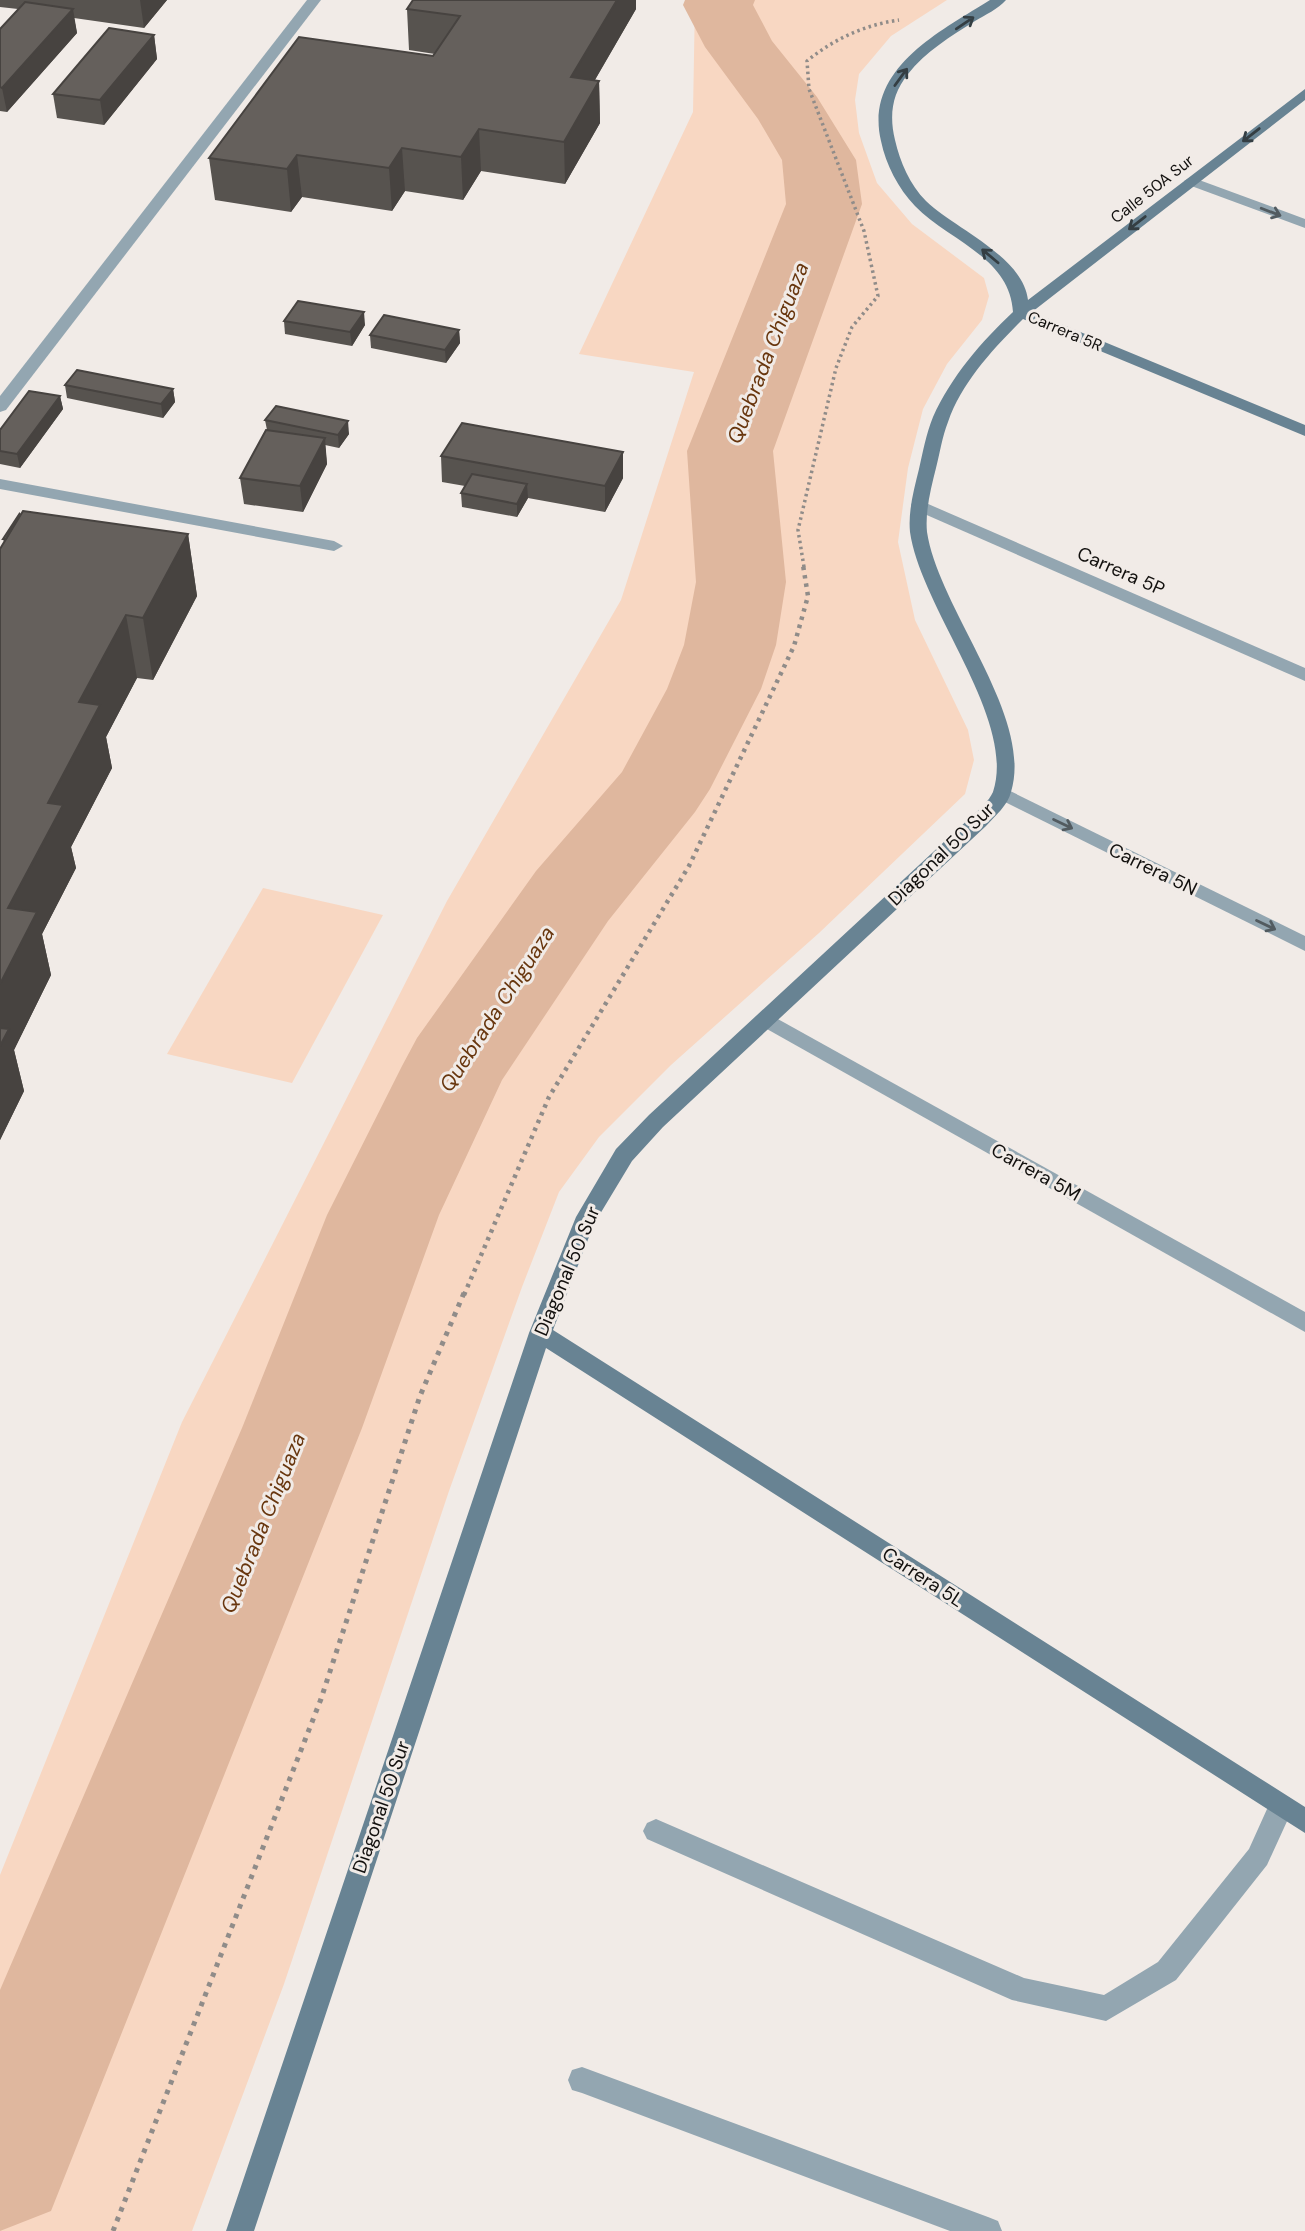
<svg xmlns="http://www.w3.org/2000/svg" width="1305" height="2231" viewBox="0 0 1305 2231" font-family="'DM Sans',sans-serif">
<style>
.green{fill:#f8d7c2}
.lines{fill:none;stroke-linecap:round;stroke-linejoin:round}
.river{fill:#dfb79e;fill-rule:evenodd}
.path-far2{stroke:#908c89;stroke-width:3.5;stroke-dasharray:2.5 3.5;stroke-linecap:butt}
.path-far1{stroke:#908c89;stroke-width:4.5;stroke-dasharray:3.5 5;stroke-linecap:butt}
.path{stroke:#908c89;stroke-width:5;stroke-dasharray:4.5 6;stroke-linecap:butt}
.lane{fill:#93a6b1;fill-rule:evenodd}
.street{fill:#93a6b1;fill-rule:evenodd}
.secondary{fill:#688393;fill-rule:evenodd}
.wall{fill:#57534f}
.shaded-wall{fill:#474340}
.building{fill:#65605c;stroke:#474340;stroke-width:2}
.oneway{stroke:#343e43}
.oneway2{stroke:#525b60}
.labels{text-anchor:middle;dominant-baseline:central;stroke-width:6;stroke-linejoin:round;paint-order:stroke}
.far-street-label{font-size:16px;fill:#12100e;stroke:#f1ebe7}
.street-label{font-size:19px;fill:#12100e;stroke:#f1ebe7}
.water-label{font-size:21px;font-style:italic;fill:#68360e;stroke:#f1ebe7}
</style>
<rect width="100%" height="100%" fill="#f1ebe7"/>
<g class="green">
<polygon points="695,0 947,0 891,36 859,74 855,100 859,133 877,183 912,224 984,278 989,296 982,320 947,364 923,409 908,468 898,542 915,620 968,730 974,760 965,794 819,933 671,1065 599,1137 559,1192 522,1287 449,1491 284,1984 192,2231 0,2231 0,1875 182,1422 447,901 621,600 694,372 579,354 693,112"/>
<polygon points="263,888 383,915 292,1083 167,1054"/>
</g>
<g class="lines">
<polygon class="river" points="685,0 755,0 753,5 772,41 817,97 856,160 862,204 773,451 786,582 776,645 761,689 710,789 695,812 608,921 502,1080 439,1215 362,1428 51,2211 0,2231 0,1990 242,1428 327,1215 402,1066 417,1038 536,871 622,772 667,689 684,645 696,582 687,451 786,204 782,160 758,119 705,47 683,5"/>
<path class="path-far2" d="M804,567L798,530L836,368L852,327L878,296L864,231L809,89L807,61C834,39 864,25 899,20"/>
<polyline class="path-far1" points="464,1295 549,1097 689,866 794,646 808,596 803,565"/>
<polyline class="path" points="113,2231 321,1699 420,1396 464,1293"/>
<g class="lane">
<polygon points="307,0 321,0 6,410 0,412 0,396"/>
<polygon points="0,479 334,541 343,546 334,551 0,489"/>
<polygon points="1281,1794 1290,1798 1294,1806 1267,1865 1176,1980 1106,2021 1012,2000 647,1839 643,1831 647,1823 656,1819 1024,1978 1104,1995 1158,1962 1249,1849 1272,1798"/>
</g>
<g class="street">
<polygon points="1191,177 1305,219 1305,228 1186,184 1184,181"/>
<polygon points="919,500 1305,668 1305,681 913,509 911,505 913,501"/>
<polygon points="1002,787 1305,936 1305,951 995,797 993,793 995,789"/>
<polygon points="767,1013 1305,1312 1305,1332 760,1025 757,1020 760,1015"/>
<polygon points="582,2067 988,2217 998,2221 1002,2231 950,2231 582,2093 572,2090 568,2080 572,2070"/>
</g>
<path class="secondary" d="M990,0H1006C998,9 985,15 975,21C951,36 925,52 908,74C892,94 889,115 895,140C900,162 910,185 926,201C955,229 1023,256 1028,300L1305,89V100L1032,312L1305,425V436L1023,319C993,349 962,382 948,422C942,437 940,453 936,468C931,488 925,511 927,532C939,610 1034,716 1011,792C1008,805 995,816 986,826L663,1127L632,1161L594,1224L553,1330L1305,1807V1833L546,1348L254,2231H226L529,1333L576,1217L616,1149L649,1115L972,816C979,810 989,801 993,792C1017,719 921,609 910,532C908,511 914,489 919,469C923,452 926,434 933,417C951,377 981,342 1013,312C1010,257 949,241 915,206C898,188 886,165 881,141C864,69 939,32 990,0Z"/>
</g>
<g class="wall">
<polygon points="0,0 167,0 144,28 74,18 77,33 7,112 0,111 0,29 18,9 0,7"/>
<polygon points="413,0 636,0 636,9 595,80 599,81 600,123 565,184 481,171 463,200 405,191 392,211 302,197 291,212 215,200 209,158 433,56 435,54 409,50 407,9"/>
<polygon points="154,35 157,59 104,125 57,118 53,94"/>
<polygon points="284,321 365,325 352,346 285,334"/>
<polygon points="459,330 460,343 446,363 371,348 370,335"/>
<polygon points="65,385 173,389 175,402 163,418 67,398"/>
<polygon points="60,396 63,409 20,468 0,464 0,430"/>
<polygon points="265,420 349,434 339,448 325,445 327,464 303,512 244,504 240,478 267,430"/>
<polygon points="623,452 623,478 605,512 528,498 517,517 462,507 461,493 465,486 442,482 441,456"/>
<polygon points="188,534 197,596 153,680 137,678 106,737 112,768 71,847 76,868 42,934 51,975 14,1050 24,1091 0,1140 0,549 4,542 3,539"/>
</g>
<g class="shaded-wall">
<polygon points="140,0 167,0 144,28"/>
<polygon points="617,0 636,0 636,9 572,119 571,77"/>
<polygon points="73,9 77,33 7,112 2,88"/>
<polygon points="154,35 157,59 104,125 100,100"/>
<polygon points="599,81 600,123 565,184 564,142"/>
<polygon points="479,129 481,171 463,200 461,157"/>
<polygon points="402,148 405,191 392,211 389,168"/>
<polygon points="297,155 302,197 291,212 287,169"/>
<polygon points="364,312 365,325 352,346 350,332"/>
<polygon points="459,330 460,343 446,363 445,350"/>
<polygon points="173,389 175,402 163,418 161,404"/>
<polygon points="60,396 63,409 20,468 17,454"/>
<polygon points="348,421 349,434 339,448 338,435"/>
<polygon points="325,438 327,464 303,512 300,486"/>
<polygon points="623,452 623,478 605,512 605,486"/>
<polygon points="527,484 528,498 517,517 517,504"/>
<polygon points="188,534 197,596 153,680 143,618"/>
<polygon points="126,615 137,678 106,737 112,768 71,847 76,868 42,934 51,975 14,1050 24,1091 0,1140 0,984 8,908 48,803 79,702"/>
</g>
<g class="building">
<polygon points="413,0 617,0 571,77 599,81 564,142 479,129 461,157 402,148 389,168 297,155 287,169 209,158 299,37 433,56 460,16 407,9"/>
<polygon points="25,2 73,9 2,88 0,87 0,29"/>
<polygon points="109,28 154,35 100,100 53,94"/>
<polygon points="298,301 364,312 350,332 284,321"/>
<polygon points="384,315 459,330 445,350 370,335"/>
<polygon points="77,370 173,389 161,404 65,385"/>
<polygon points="29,391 60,396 17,454 0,451 0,430"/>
<polygon points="276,406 348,421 338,435 265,420"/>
<polygon points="462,423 623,452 605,486 441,456"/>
<polygon points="266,430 325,438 300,486 240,478"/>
<polygon points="472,474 527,484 517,504 461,493"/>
<polygon points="23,511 188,534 143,618 126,615 79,702 100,705 48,803 63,805 8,908 37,912 0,984 0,549"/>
<polygon points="20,513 6,539 3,539"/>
<polygon points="0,1028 9,1029 0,1046"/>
</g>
<defs><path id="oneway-shaft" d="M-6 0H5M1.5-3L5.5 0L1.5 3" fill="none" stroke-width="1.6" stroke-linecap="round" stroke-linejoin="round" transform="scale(1.75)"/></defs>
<g class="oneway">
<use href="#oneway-shaft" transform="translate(965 23) rotate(-34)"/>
<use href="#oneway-shaft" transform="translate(901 77) rotate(-54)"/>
<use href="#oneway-shaft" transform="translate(1251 135) rotate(142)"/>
<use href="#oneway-shaft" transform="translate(1137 223) rotate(142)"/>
<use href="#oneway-shaft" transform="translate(990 256) rotate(-140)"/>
</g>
<g class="oneway2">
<use href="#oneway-shaft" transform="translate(1271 212) rotate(21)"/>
<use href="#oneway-shaft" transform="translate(1063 824) rotate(26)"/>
<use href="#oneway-shaft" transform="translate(1266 925) rotate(26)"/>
</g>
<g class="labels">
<g class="far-street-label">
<text transform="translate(1152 189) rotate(-38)">Calle 50A Sur</text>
<text transform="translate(1065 331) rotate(23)">Carrera 5R</text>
</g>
<g class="street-label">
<text transform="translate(1121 571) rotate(24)">Carrera 5P</text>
<text transform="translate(941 854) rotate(-44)">Diagonal 50 Sur</text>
<text transform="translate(1153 869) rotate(26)">Carrera 5N</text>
<text transform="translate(1036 1172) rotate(29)">Carrera 5M</text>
<text transform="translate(567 1271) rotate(-67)">Diagonal 50 Sur</text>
<text transform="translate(923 1577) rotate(33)">Carrera 5L</text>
<text transform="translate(381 1807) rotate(-71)">Diagonal 50 Sur</text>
</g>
<g class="water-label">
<text transform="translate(768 353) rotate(-69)">Quebrada Chiguaza</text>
<text transform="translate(497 1009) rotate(-57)">Quebrada Chiguaza</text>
<text transform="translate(263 1523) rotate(-68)">Quebrada Chiguaza</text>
</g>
</g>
</svg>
